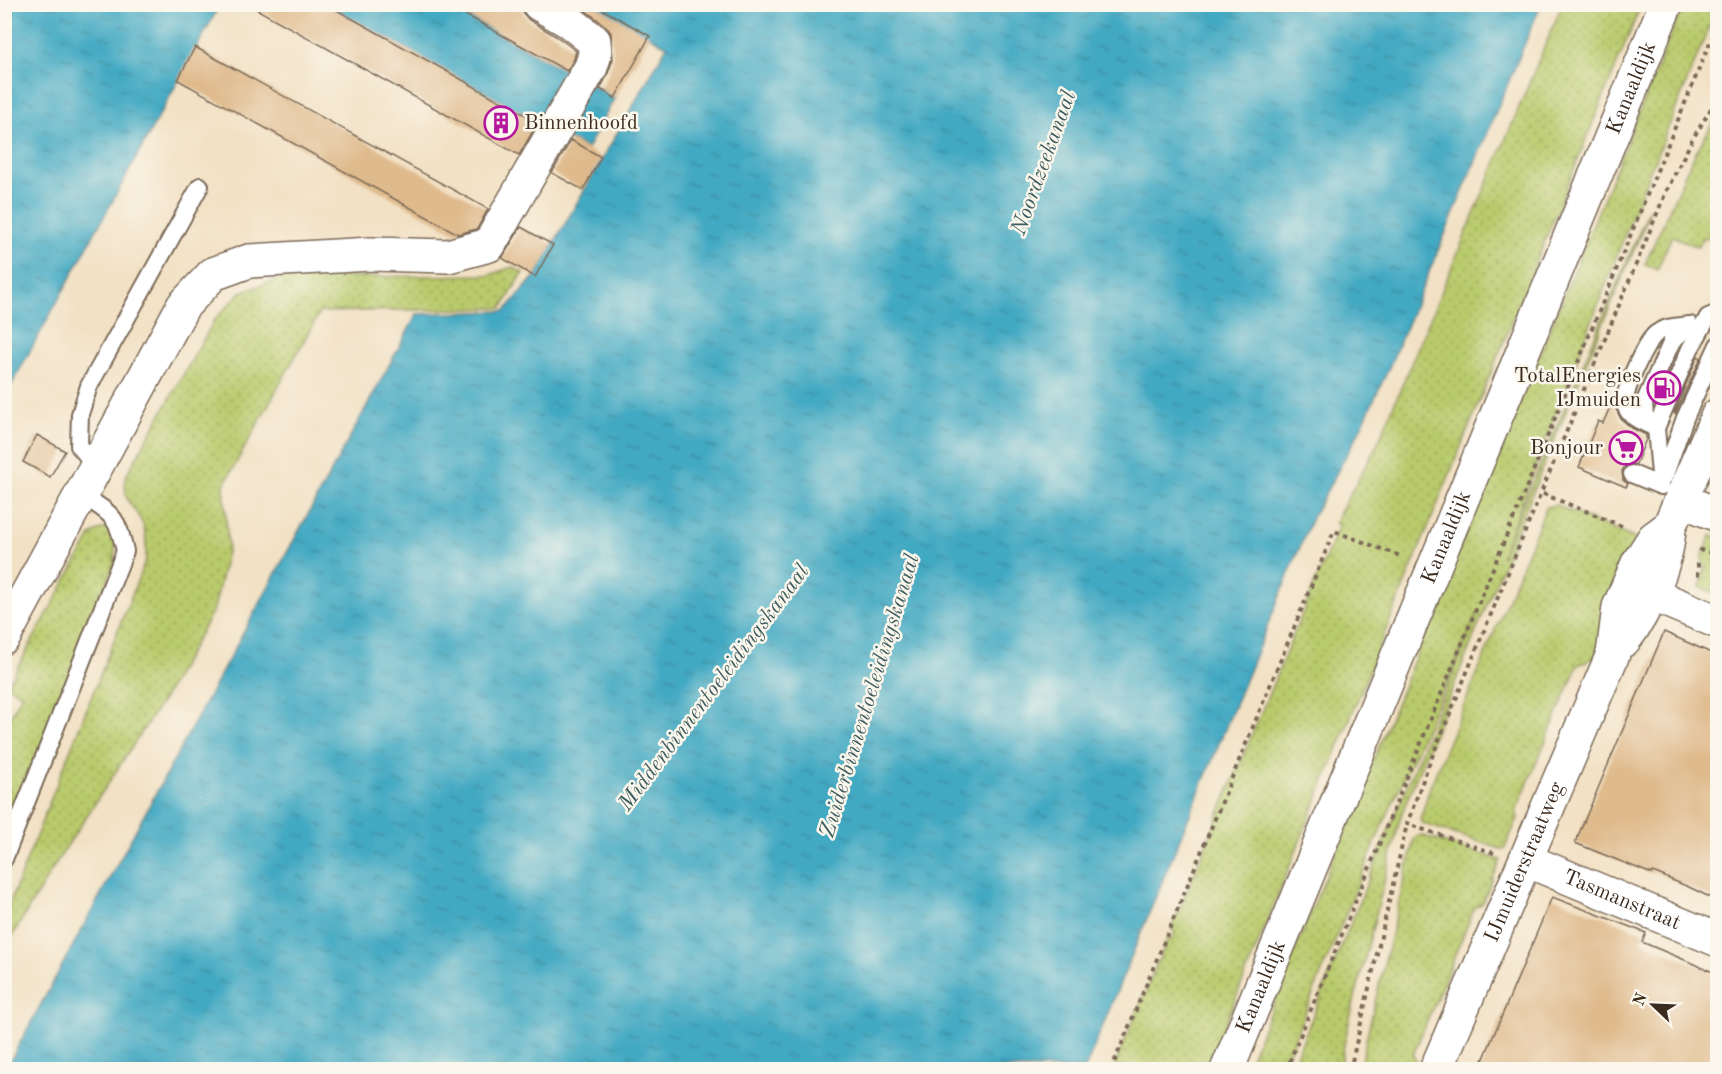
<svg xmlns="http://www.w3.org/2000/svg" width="1722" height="1074" viewBox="0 0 1722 1074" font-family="'Old Standard TT',serif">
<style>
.grass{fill:url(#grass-dots);stroke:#7a7a45;stroke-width:1.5}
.water{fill:url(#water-ripples);stroke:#3e6a70;stroke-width:1.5}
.building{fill:#dfba8c}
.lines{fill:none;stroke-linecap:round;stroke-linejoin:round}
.service-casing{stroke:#7b6a58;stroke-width:20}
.minor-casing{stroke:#7b6a58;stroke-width:36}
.tertiary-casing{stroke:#7b6a58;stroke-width:36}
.secondary-casing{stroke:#7b6a58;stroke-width:36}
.path{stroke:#7b6a58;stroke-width:4;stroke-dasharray:4.5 4.5;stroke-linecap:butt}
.service{stroke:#fff;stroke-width:16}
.minor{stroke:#fff;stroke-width:33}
.tertiary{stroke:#fff;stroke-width:33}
.secondary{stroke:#fff;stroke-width:33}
.labels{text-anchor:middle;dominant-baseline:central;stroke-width:5;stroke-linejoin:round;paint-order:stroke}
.street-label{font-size:21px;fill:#3b2a1e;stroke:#fbf7ec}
.poi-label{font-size:21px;fill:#3b2a1e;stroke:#fbf7ec;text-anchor:end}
.water-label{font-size:22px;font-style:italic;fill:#3e5d60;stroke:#fbf7ec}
</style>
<defs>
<pattern id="grass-dots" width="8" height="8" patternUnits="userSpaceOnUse" patternTransform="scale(1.5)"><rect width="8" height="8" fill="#b9ca6c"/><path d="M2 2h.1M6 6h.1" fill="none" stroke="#98a458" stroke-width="1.8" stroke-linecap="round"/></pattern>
<pattern id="water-ripples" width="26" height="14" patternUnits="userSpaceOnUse" patternTransform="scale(1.5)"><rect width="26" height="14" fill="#42a9c2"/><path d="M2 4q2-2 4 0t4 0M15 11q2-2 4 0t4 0" fill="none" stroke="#388a9d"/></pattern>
</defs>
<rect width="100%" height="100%" fill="#fbf7ec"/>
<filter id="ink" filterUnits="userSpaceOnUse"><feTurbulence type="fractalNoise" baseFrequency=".0167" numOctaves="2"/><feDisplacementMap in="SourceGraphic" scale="12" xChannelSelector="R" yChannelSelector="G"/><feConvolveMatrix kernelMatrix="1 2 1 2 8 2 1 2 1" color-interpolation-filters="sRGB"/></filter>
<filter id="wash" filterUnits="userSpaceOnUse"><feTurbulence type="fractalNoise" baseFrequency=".008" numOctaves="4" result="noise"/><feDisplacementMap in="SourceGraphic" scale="24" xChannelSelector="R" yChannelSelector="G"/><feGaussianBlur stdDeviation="1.35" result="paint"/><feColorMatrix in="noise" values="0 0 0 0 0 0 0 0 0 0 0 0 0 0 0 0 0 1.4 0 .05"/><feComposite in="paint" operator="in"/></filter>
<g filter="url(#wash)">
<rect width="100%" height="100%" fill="#f2e1c4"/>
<g class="grass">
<path d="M1562,5H1641L1207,1069H1113L1167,940H1172L1175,932L1171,929L1339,525L1335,523C1348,495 1365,469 1379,440Z"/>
<polygon points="1683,5 1717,5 1717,8 1638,201 1501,557 1649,209 1649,214 1555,438 1401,815 1348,1026 1339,1069 1291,1069 1478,612 1378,836 1282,1069 1246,1070"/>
<polygon points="1717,115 1717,224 1714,223 1708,238 1703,237 1698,247 1672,236 1657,270 1645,264 1691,161"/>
<path d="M512,267L523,273L502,308L320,312L224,485L228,547L214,609L164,698L56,863L5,948V915L146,559C146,548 147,536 143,525C133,501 122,506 126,476L215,319L241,292L282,278L490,275Z"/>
<polygon points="1556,505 1636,539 1598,650 1595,658 1578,665 1516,811 1518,818 1504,850 1424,824 1420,820 1421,817 1430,787 1544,512 1547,507"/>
<polygon points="105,528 116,539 114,564 5,838 5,726 22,694 7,686 92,534"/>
<polygon points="1711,535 1717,536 1717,594 1700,587 1705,568 1702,558"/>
<polygon points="1420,835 1501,860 1482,904 1475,907 1413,1055 1418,1066 1416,1069 1359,1069 1414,839"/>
</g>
<g class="water">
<polygon points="5,5 220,5 5,397"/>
<polygon points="326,5 446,5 615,97 587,149"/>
<polygon points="593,5 1541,5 1388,370 1358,434 1312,518 1085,1069 5,1070 417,314 505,311 535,276 667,46"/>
</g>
<g id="blocks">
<g class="building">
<polygon points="247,4 326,4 538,122 519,155"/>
<polygon points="446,4 520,4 523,13 529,20 559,38 576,51 574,59 567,71"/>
<polygon points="577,4 593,4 650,36 615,98 600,89 607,76 613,59 611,33 606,26"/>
<polygon points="195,47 488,209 477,229 458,234 178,80"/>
<polygon points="571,140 601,157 583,190 552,173"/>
<polygon points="521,227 553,245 535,277 502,258"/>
<polygon points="1698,356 1701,358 1675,414 1674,413"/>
<polygon points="1616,393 1615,407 1621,419 1632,428 1646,435 1646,439 1636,464 1626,465 1622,471 1623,480 1628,484 1626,487 1579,467 1598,421 1603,423"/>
<polygon points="37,435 65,451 50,477 23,462"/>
<polygon points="1664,632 1718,656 1718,901 1691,888 1653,872 1652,874 1575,843"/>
<polygon points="1552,897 1646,933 1642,942 1718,974 1718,1070 1479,1070"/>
</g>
</g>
</g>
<g filter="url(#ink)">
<use href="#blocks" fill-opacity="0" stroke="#7b6a58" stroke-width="1.5"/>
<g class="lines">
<g class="service-casing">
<g id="service">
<path d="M1656,428C1645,423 1628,418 1625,404C1623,391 1646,340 1657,333C1666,326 1677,327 1688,325"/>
<polyline points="1656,428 1645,416 1644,403 1672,341 1690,325"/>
<polyline points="96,466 79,446 80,414 89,386 200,186"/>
<polyline points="1632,474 1661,486 1656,428 1690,349 1708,317 1718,313"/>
<polyline points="1664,477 1685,418 1718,345"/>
<path d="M4,859L125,551C117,513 110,514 81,494"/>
</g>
</g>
<g class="minor-casing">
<g id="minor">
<polyline points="1681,500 1718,515"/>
<polyline points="1651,594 1718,622"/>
<path id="s1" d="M1526,860L1718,940"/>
</g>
</g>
<g class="tertiary-casing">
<g id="tertiary">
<polyline points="4,637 183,306 213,274 249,261 371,254 448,256 489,245 591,67 595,54 594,41 570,22 539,4"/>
<path d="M1624,640C1646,612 1668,563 1669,527L1718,415"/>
<path id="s2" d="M1436,1070L1613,654L1619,607L1638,563L1654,538L1669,527"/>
</g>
</g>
<g class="secondary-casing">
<g id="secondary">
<path id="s3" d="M1227,1070L1666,4"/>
</g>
</g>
<g class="path">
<polyline points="1622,526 1541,493 1666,192 1692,140 1718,97"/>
<polyline points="1700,552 1701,550 1718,555"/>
<polyline points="1698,563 1698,579"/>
<polyline points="1494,853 1407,824 1427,769 1541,493"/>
<polyline points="1111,1070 1334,531 1403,557"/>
<polyline points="1286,1070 1718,23"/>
<polyline points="1350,1070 1407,824"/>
</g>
<use href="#service" class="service"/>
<use href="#minor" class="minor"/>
<use href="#tertiary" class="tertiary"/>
<use href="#secondary" class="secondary"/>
</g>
</g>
<defs>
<g id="building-ring" transform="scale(1.725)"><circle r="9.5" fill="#fbf7ec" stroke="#b5179e" stroke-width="1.5"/><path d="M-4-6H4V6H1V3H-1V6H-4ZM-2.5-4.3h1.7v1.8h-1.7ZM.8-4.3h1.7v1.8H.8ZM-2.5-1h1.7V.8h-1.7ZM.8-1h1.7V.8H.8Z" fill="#b5179e"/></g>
<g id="fuel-ring" transform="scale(1.725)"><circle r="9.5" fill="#fbf7ec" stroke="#b5179e" stroke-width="1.5"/><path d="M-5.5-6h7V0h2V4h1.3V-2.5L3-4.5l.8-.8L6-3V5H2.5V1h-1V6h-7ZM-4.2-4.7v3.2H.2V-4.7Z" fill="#b5179e"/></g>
<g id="supermarket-ring" transform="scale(1.725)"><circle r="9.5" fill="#fbf7ec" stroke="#b5179e" stroke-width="1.5"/><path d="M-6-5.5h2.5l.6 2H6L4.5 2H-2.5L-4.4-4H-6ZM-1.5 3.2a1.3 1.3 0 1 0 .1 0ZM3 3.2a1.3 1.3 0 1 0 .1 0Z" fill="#b5179e"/></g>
</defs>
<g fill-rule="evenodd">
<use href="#building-ring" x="501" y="123"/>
<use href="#fuel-ring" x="1664" y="388"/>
<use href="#supermarket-ring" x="1626" y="448"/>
</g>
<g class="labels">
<g class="street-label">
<text stroke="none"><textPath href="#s3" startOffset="1062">Kanaaldijk</textPath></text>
<text stroke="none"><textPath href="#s3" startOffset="576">Kanaaldijk</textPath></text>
<text stroke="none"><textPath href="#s2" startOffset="226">IJmuiderstraatweg</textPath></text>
<text stroke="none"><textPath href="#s1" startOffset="104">Tasmanstraat</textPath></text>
<text stroke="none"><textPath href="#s3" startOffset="90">Kanaaldijk</textPath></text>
</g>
<g class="poi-label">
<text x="524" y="123" text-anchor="start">Binnenhoofd</text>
<text x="1641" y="376">TotalEnergies<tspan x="1641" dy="24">IJmuiden</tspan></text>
<text x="1603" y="448">Bonjour</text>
</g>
<g class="water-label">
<text transform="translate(1044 163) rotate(-70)">Noordzeekanaal</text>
<text transform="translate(714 688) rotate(-53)">Middenbinnentoeleidingskanaal</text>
<text transform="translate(870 696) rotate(-73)">Zuiderbinnentoeleidingskanaal</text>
</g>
</g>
<rect width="1722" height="1074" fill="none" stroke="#fbf7ec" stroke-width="24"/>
<g transform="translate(1653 1005) rotate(293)" stroke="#fbf7ec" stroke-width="4.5" paint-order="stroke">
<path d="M0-4.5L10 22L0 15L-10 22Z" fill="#3b2a1e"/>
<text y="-9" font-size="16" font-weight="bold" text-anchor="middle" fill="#3b2a1e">N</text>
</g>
</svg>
